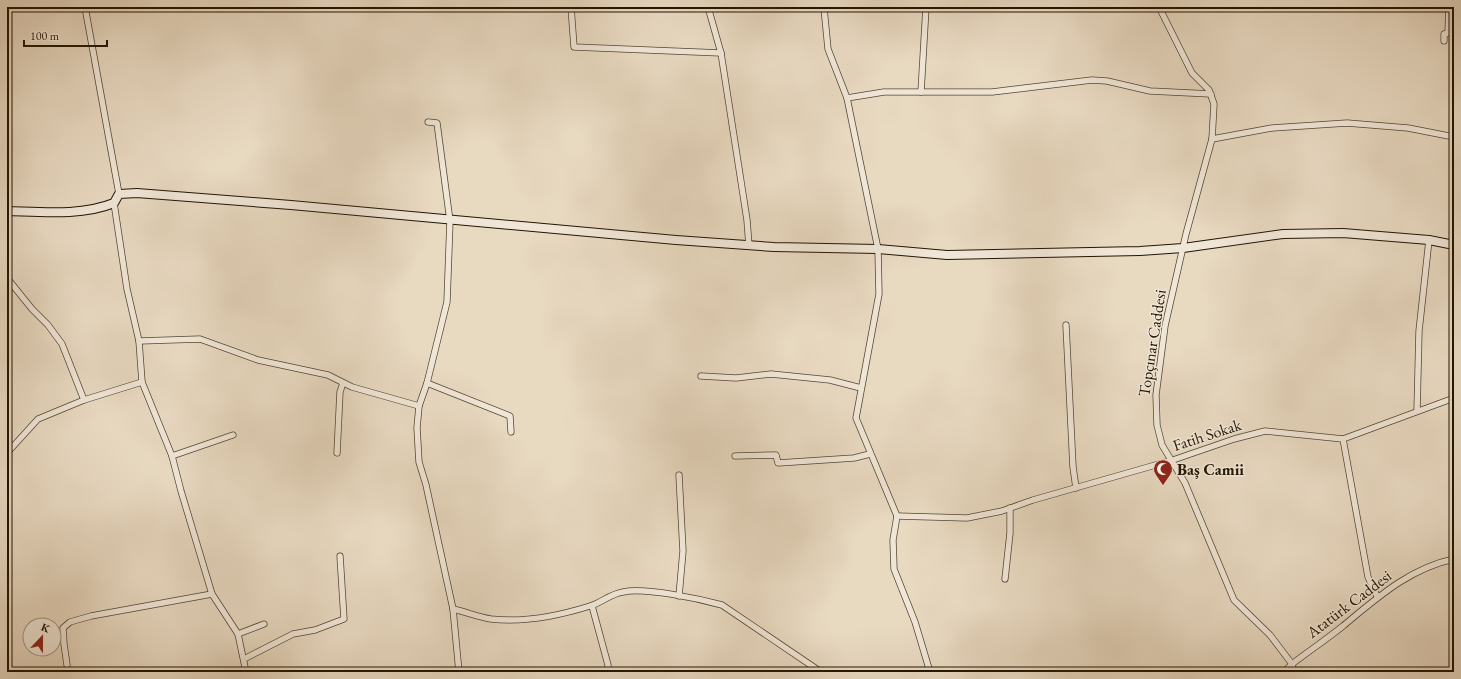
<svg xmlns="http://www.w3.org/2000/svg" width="1461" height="679" viewBox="0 0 1461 679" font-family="'EB Garamond',serif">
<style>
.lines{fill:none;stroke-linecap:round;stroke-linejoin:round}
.street-casing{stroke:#544631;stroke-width:7}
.secondary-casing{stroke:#231501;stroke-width:10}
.street{stroke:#f0e6d7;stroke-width:5.5}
.secondary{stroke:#f0e6d7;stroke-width:8}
.labels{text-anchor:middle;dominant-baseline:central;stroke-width:3;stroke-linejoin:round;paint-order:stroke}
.street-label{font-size:16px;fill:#231501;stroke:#f0e6d7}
.poi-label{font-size:16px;font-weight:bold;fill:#231501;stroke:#f0e6d7;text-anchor:start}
</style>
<rect width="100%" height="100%" fill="#e8d9c1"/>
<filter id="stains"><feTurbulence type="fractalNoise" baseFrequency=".005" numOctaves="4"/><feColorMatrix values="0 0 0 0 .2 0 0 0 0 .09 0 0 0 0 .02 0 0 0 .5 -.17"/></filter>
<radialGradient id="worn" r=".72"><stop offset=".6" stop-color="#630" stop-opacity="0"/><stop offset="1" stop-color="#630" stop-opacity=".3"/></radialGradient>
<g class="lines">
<g class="street-casing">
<g id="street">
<polyline points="85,7 119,194"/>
<polyline points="571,7 574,47 721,53"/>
<polyline points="708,7 721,53 747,220 749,246"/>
<polyline points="1159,7 1192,73 1209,90 1214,104 1212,139 1186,234 1165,326 1156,395 1157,425 1162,445 1185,483 1234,600 1270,635 1292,664 1284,672"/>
<polyline points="824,8 828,49 847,98 878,249 879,294 856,418 897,516 893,540 894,569 915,622 930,672"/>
<polyline points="1444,41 1444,34 1448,33 1449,7"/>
<polyline points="921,92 926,7"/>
<polyline points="847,98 884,92 992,92 1092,80 1107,81 1150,91 1211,94"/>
<polyline points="428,122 437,123 450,221 447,302 427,383 419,406 417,428 419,462 426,485 453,609 459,672"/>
<polyline points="1212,139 1272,128 1347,123 1408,128 1454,137"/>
<polyline points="114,203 127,289 139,341 142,382 172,456 181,491 212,594 238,634 246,672"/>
<polyline points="7,278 32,309 48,325 62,344 84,400"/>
<polyline points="1066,325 1073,467 1076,488"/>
<polyline points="139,341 200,339 258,360 328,375 352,387 419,406"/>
<polyline points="701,376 736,378 771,374 830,380 861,388"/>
<polyline points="427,383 510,416 511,432"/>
<polyline points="1417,411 1419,331 1429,240"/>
<polyline points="1343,439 1368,577 1377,596"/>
<polyline points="7,453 38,419 84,400 142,382"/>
<polyline points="337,453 340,392 343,383"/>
<polyline points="172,456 233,435"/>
<polyline points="735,456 776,455 778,463 854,458 870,454"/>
<polyline points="897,516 967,518 1002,511 1033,500 1173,460 1234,439 1265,431 1343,439 1454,398"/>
<polyline points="1005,579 1010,533 1010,508"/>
<polyline points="679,596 683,551 679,475"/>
<polyline points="592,606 608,665 608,672"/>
<path d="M453,609C466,612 479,617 491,619C525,623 558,616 590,606C601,603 610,594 623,592C645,587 700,599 722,605L821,672"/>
<polyline points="238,634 264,624"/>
<polyline points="244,659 293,634 315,630 344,619 340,556"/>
<polyline points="67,665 64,644 63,628 70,622 91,616 212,594"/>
<path d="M1294,672L1292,664C1309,651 1327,639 1343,626C1377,598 1410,568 1454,559"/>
</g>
</g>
<g class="secondary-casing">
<path id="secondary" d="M7,211C42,212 82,216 114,203L119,194L137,193L291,205L676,240L774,247L878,249L947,255L1140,251L1183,248L1283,234L1343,233L1429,240L1454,245"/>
</g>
<use href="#street" class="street"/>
<use href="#secondary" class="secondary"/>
</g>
<defs>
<g id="mosque-pin" transform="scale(1)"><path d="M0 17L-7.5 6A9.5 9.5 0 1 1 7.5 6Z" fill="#8f2418" stroke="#f0e6d7"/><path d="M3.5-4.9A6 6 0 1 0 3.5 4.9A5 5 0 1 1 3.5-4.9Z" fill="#fff"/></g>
</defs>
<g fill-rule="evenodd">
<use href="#mosque-pin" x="1163" y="469"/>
</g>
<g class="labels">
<g class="street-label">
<text transform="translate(1152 343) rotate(-81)">Topçınar Caddesi</text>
<text transform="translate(1207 435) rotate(-18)">Fatih Sokak</text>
<text transform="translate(1349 604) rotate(-37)">Atatürk Caddesi</text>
</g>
<g class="poi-label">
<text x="1177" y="469">Baş Camii</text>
</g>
</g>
<rect width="1461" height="679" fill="none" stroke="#e8d9c1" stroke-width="24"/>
<rect x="8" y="8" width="1445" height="663" fill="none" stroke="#231501" stroke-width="2"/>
<rect x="12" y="12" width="1437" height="655" fill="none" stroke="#231501"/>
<g transform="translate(42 637) rotate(22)"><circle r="19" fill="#f0e6d7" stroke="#9e9281"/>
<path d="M0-3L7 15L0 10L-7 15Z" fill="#8f2418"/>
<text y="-6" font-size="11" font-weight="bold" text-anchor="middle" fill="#231501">K</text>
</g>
<path d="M24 40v6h83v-6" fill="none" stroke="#231501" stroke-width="2"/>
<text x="30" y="40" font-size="12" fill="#231501" stroke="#f0e6d7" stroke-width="3" paint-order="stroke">100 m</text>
<rect width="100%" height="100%" filter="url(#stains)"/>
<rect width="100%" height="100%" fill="url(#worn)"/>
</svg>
